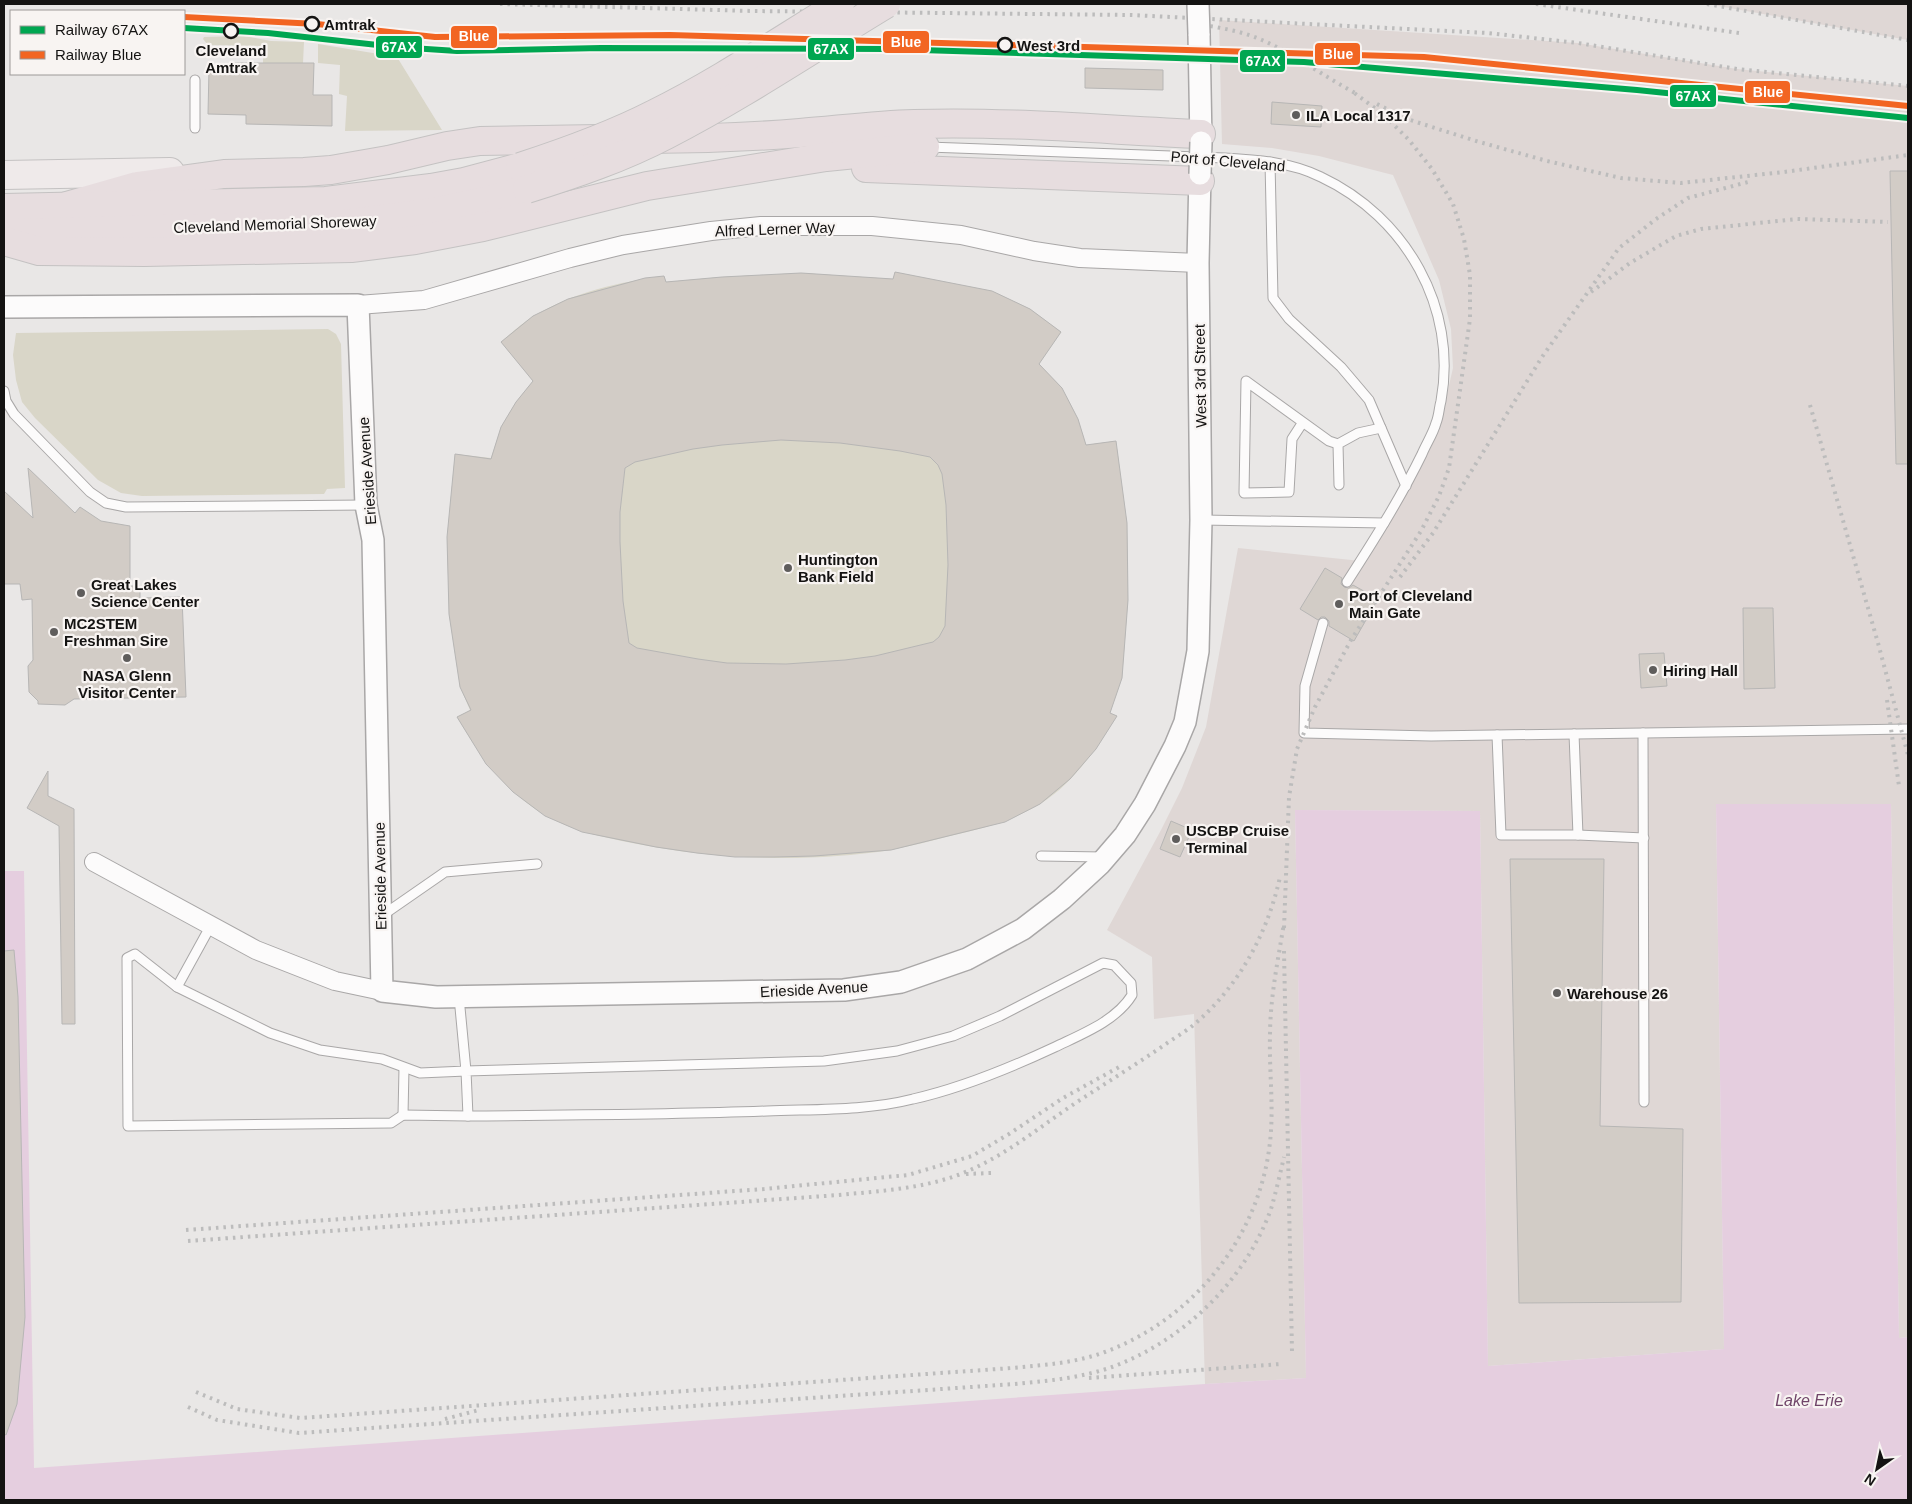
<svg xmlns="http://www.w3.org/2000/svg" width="1912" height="1504" viewBox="0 0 1912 1504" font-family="Helvetica,sans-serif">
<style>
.built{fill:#dfd7d5}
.green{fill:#d9d6c8}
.water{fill:#e5cedf}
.building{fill:#d2ccc6;stroke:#b7b6b5;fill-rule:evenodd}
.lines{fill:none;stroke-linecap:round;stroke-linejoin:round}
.service-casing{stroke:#a9a7a7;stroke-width:11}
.minor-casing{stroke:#a9a7a7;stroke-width:20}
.tertiary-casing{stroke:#a9a7a7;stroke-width:24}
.primary-casing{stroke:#c4c2c2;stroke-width:30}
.motorway-casing{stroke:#c4c2c2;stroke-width:30}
.service{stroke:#fcfbfb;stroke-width:9}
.minor{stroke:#fcfbfb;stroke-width:18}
.tertiary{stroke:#fcfbfb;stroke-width:21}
.primary{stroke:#efeaea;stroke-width:28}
.motorway{stroke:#e7dddf;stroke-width:28}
.rail{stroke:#bcbcbc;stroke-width:4;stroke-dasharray:2.5 5;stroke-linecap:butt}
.tertiary-bridge-casing{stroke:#a9a7a7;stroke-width:24;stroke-linecap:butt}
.motorway-bridge-casing{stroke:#c4c2c2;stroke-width:30;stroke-linecap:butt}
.tertiary-bridge{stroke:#fcfbfb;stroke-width:21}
.motorway-bridge{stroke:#e7dddf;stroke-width:28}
.rail-1-casing{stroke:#f8f4f2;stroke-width:10}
.rail-2-casing{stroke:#f8f4f2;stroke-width:10}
.rail-1{stroke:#00a651;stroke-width:6}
.rail-2{stroke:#f26522;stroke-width:6}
.stop-dot{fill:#f8f4f2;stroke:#141312;stroke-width:2.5}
.poi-dot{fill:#5f5d5c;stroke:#f8f4f2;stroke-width:2}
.labels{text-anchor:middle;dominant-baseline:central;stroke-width:4.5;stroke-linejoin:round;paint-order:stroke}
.stop-label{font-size:15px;font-weight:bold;fill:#141312;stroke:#f8f4f2;text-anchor:start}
.poi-label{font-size:15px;font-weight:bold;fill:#141312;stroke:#f8f4f2;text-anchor:start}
.street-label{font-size:15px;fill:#141312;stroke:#f8f4f2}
.water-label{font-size:16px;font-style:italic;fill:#704569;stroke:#f8f4f2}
.line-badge{stroke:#f8f4f2;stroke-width:2}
.badge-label{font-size:14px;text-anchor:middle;font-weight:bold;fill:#fff}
</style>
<rect width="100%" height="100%" fill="#e9e7e6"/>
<g class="built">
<polygon points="1707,4 1908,4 1908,40"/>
<polygon points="1219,20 1578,43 1737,69 1908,86 1908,1337 1899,1338 1891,804 1716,804 1724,1349 1488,1366 1480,811 1295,810 1306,1378 1205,1384 1194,1014 1154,1019 1152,957 1107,930 1161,830 1182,788 1206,727 1238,548 1361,561 1441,420 1453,368 1451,329 1439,280 1393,175 1319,156 1272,148 1222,144"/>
</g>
<g class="green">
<polygon points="244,36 271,41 304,42 303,63 263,63 263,46 208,45 203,39 204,37"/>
<polygon points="318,44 397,57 442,130 345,131 347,96 339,94 340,65 318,63"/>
<path d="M895,272L992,291L1030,309L1061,332L1039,364L1062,388L1078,419L1086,445L1116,441L1127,523L1128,600L1122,678L1110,713L1117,716C1096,749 1074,783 1040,804C1012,821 981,829 950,836C931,841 911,846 891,850C805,863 716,860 632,843C602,837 572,831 545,815C505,792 480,756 457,717L470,710L460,687L449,614L447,537L455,454L491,458L501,427L516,402L533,381L501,342C511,333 522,323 534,316C573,292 620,282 664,276L666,282L722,277L801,273L893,279Z"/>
<polygon points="328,329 336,334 341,344 345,488 327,489 324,494 142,496 121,493 98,480 35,418 22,402 16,380 13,355 16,333"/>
</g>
<polygon class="water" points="1716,804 1891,804 1899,1338 1908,1337 1908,1500 4,1500 4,871 24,871 34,1468 1205,1384 1306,1378 1295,810 1480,811 1488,1366 1724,1349"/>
<g class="building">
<polygon points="235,63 314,63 313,95 332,95 332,126 246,124 246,115 208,114 209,69 235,70"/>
<polygon points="1085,68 1163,70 1163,90 1085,88"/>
<polygon points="1272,102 1322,106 1321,127 1271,124"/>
<polygon points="1890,171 1908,171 1908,464 1896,464"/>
<path d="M895,272L992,291L1030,309L1061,332L1039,364L1062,388L1078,419L1086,445L1116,441L1127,523L1128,600L1122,678L1110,713L1117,716L1096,749L1070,779L1040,804L1005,822L891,850L814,856L774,857H735L697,853L656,847L582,832L545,816L513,792L486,764L457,717L471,710L460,687L449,614L447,537L455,454L491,459L501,427L516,402L533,381L501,342L533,316L568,299L645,278L664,276L666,282L722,277L801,273L893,279ZM781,440L840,443L900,451L930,457L938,465L942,474L946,505L948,565L945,626L939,637L933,642L875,656L845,660L786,664L727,663L698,659L637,648L629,643L623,601L620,542V512L625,468L635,462L693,449L722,445Z"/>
<polygon points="28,468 75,513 80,507 101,521 130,526 130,586 140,586 140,598 182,597 186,697 74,699 65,705 38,704 38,701 29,692 28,666 33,660 32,599 22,600 20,584 4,584 4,491 33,518"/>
<polygon points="1325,568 1342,578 1341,584 1344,587 1349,588 1353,585 1378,599 1354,641 1329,626 1329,621 1325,617 1321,617 1318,620 1300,609"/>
<polygon points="1743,608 1773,608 1775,688 1744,689"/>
<polygon points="1664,653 1667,686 1641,688 1639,654"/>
<polygon points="48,771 48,796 74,809 75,1024 62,1024 59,826 27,808"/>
<polygon points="1171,821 1192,830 1180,857 1160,849"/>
<polygon points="1510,859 1604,859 1600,1126 1683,1129 1681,1302 1519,1303"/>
<polygon points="14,950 18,997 25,1317 17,1404 6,1435 4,1434 4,951"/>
</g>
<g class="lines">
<g class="service-casing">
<g id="service">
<polyline points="195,128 195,80"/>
<path d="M928,147L1225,158C1258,160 1291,162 1321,177C1406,217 1458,308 1441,401C1439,408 1439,416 1436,423C1433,434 1426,444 1422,454C1400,499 1374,540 1347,582"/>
<polyline points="1270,162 1273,298 1289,319 1341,367 1369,400 1406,486"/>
<polyline points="4,391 6,401 14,414 90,492 106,503 126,507 366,505"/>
<polyline points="1303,422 1292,439 1289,492 1244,493 1246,381 1329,441 1338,444"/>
<polyline points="1339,485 1338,444 1358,433 1381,428"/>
<polyline points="1202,520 1384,523"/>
<polyline points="1323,623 1305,686 1304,733 1431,736 1908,729"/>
<polyline points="1643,733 1644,1102"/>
<polyline points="1574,734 1578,835"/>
<polyline points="1497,735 1501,835 1578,835 1644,838"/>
<polyline points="1041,856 1103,857"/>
<polyline points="383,915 445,872 537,864"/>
<path d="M210,927L177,987L270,1033L320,1050L382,1059L420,1073L466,1071L824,1061L897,1051L953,1036L1000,1016L1103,963L1114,965L1131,983L1132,995C1116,1021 1082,1034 1055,1047C1010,1068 962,1088 913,1099C866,1111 815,1109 767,1111C667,1115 568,1115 468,1116L466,1071L459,997"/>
<polyline points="177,987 135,954 127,958 128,1126 391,1123 403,1115 468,1116"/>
<polyline points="403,1115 404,1068"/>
</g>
</g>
<g class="minor-casing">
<g id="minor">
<polyline points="358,305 424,300 570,258 623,245 711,231 761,226 872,226 961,235 1034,251 1080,258 1198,263"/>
<polyline points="94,862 256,950 335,981 382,991"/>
</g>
</g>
<g class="tertiary-casing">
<g id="tertiary">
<polyline points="1199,34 1201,142"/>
<polyline points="4,307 358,305 366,505 373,540 382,991 436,997 844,990 901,982 967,959 1023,929 1062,899 1100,864 1125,835 1145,804 1175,746 1185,722 1198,651 1201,520 1198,263 1200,174"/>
</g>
</g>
<g class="primary-casing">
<polyline id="primary" points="4,175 170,172"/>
</g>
<g class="motorway-casing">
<g id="motorway">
<path d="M649,139C700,139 750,137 800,133C838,130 876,125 914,124C1009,121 1106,130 1201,134"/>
<polyline points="866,168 1200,181"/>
<polyline points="67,206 137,186 224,174 304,172 331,170 388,160 447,146 480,141 599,139"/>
<polyline points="4,208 326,201 431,188 464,182 520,167"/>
<polyline points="13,233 344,224 434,212 490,200 527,189"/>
<polyline points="4,241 39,251 144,252 351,248 415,240 483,227 647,186 826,157 925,147"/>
</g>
</g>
<use href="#service" class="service"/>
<use href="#minor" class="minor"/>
<use href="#tertiary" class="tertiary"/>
<use href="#primary" class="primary"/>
<use href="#motorway" class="motorway"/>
<g class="rail">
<polyline points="500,4 753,11 1131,15 1488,33 1578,43 1737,69 1908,86"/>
<polyline points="1536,4 1739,33"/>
<polyline points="1707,4 1908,40"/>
<path d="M1203,25C1223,28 1244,32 1262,40C1296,55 1326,78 1359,95"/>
<polyline points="1377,104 1407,119 1476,141 1547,161 1621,178 1681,183 1784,172 1908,155"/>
<polyline points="1591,292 1630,263 1676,236 1701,229 1797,219 1888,222"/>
<polyline points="1810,405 1878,643 1908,755"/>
<polyline points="1400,577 1433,533 1542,357 1619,248 1656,219 1688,198 1748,182"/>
<polyline points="1887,700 1899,786"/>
<polyline points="1284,928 1289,797 1297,749 1315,707 1351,640 1421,531 1439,496 1449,468 1470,319 1470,275 1464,239 1453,204 1432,169 1409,140 1384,115 1353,92"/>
<polyline points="1284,951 1292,1352"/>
<polyline points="966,1174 991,1173"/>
<polyline points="186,1230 764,1189 908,1175 972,1156 1009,1134 1063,1098 1121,1066"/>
<path d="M188,1241L839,1195C879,1191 920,1189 958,1175C1003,1158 1038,1128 1077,1102C1106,1083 1135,1065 1163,1046C1174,1038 1187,1031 1197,1022C1240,984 1268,932 1280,877"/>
<polyline points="1089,1378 1281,1364"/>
<path d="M196,1392L237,1409L300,1418L1012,1368C1044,1365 1075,1363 1105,1352C1194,1319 1260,1236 1270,1142C1274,1107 1269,1071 1270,1036C1270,998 1278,960 1284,923"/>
<path d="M188,1407L217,1420L299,1433L1015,1384C1047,1381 1081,1378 1112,1367C1183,1341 1245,1281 1271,1209C1276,1192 1280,1174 1284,1157"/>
<polyline points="445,1419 479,1410"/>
</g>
<g class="tertiary-bridge-casing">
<g id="tertiary-bridge">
<polyline points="1198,4 1199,34"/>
<polyline points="1200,174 1201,142"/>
</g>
</g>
<g class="motorway-bridge-casing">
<g id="motorway-bridge">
<path d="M520,167C566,152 611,136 654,114C719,82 779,41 840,4"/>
<path d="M527,189C575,174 622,158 666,135C742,96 813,48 886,4"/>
</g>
</g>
<use href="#tertiary-bridge" class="tertiary-bridge"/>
<use href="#motorway-bridge" class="motorway-bridge"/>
<g class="rail-1-casing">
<polyline id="rail-1" points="184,28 268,33 396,47 457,51 601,48 888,49 1304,62 1637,90 1908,118"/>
</g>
<g class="rail-2-casing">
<polyline id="rail-2" points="184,17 317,24 435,37 670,35 1424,57 1908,106"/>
</g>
<use href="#rail-1" class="rail-1"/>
<use href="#rail-2" class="rail-2"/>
</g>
<g class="stop-dot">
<circle cx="312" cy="24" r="7"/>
<circle cx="231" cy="31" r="7"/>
<circle cx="1005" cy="45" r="7"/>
</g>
<g class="poi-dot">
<circle cx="1296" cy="115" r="5"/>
<circle cx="788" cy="568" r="5"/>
<circle cx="81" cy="593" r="5"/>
<circle cx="1339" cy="604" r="5"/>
<circle cx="54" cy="632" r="5"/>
<circle cx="127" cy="658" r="5"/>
<circle cx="1653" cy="670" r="5"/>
<circle cx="1176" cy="839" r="5"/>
<circle cx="1557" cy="993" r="5"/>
</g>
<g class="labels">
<g class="stop-label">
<text x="324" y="24">Amtrak</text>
<text x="1017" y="45">West 3rd</text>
<text x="231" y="50" text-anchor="middle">Cleveland<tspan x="231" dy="17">Amtrak</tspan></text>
</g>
<g class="poi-label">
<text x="1306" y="115">ILA Local 1317</text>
<text x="798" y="559">Huntington<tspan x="798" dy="17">Bank Field</tspan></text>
<text x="91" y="584">Great Lakes<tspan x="91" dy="17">Science Center</tspan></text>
<text x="1349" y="595">Port of Cleveland<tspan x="1349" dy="17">Main Gate</tspan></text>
<text x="64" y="623">MC2STEM<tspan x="64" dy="17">Freshman Sire</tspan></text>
<text x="1663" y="670">Hiring Hall</text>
<text x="127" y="675" text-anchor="middle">NASA Glenn<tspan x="127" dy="17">Visitor Center</tspan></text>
<text x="1186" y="830">USCBP Cruise<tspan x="1186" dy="17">Terminal</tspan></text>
<text x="1567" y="993">Warehouse 26</text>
</g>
<g class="street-label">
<text transform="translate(1228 161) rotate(5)">Port of Cleveland</text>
<text transform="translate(275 224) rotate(-2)">Cleveland Memorial Shoreway</text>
<text transform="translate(775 229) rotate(-2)">Alfred Lerner Way</text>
<text transform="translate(1200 376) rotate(-91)">West 3rd Street</text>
<text transform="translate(367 471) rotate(-94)">Erieside Avenue</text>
<text transform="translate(380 876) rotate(-91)">Erieside Avenue</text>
<text transform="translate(814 989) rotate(-3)">Erieside Avenue</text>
</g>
<g class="water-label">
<text x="1809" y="1400">Lake Erie</text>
</g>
</g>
<g class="line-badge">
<rect x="450" y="25" width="48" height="24" rx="5" fill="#f26522"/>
<rect x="882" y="30" width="48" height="24" rx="5" fill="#f26522"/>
<rect x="375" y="35" width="48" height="24" rx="5" fill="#00a651"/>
<rect x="807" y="37" width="48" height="24" rx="5" fill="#00a651"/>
<rect x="1314" y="42" width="47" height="24" rx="5" fill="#f26522"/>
<rect x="1239" y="49" width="47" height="24" rx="5" fill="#00a651"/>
<rect x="1744" y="80" width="47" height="24" rx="5" fill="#f26522"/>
<rect x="1669" y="84" width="48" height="24" rx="5" fill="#00a651"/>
</g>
<g class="badge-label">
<text x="474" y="41">Blue</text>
<text x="906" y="47">Blue</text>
<text x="399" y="52">67AX</text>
<text x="831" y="54">67AX</text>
<text x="1338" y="59">Blue</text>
<text x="1263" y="66">67AX</text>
<text x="1768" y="97">Blue</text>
<text x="1693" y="101">67AX</text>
</g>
<rect width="1912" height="1504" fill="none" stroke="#141312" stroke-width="10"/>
<rect x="10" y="10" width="175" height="65" fill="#f8f4f2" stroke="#9d9a98"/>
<rect x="20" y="26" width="25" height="8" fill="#00a651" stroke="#9d9a98"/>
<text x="55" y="35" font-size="15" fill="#141312">Railway 67AX</text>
<rect x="20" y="51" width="25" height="8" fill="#f26522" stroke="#9d9a98"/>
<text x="55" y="60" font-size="15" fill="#141312">Railway Blue</text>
<g transform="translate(1877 1469) rotate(213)" stroke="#f8f4f2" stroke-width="4" paint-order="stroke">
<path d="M0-4L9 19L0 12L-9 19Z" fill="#141312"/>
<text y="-8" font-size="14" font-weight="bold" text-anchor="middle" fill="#141312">N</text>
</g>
</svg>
